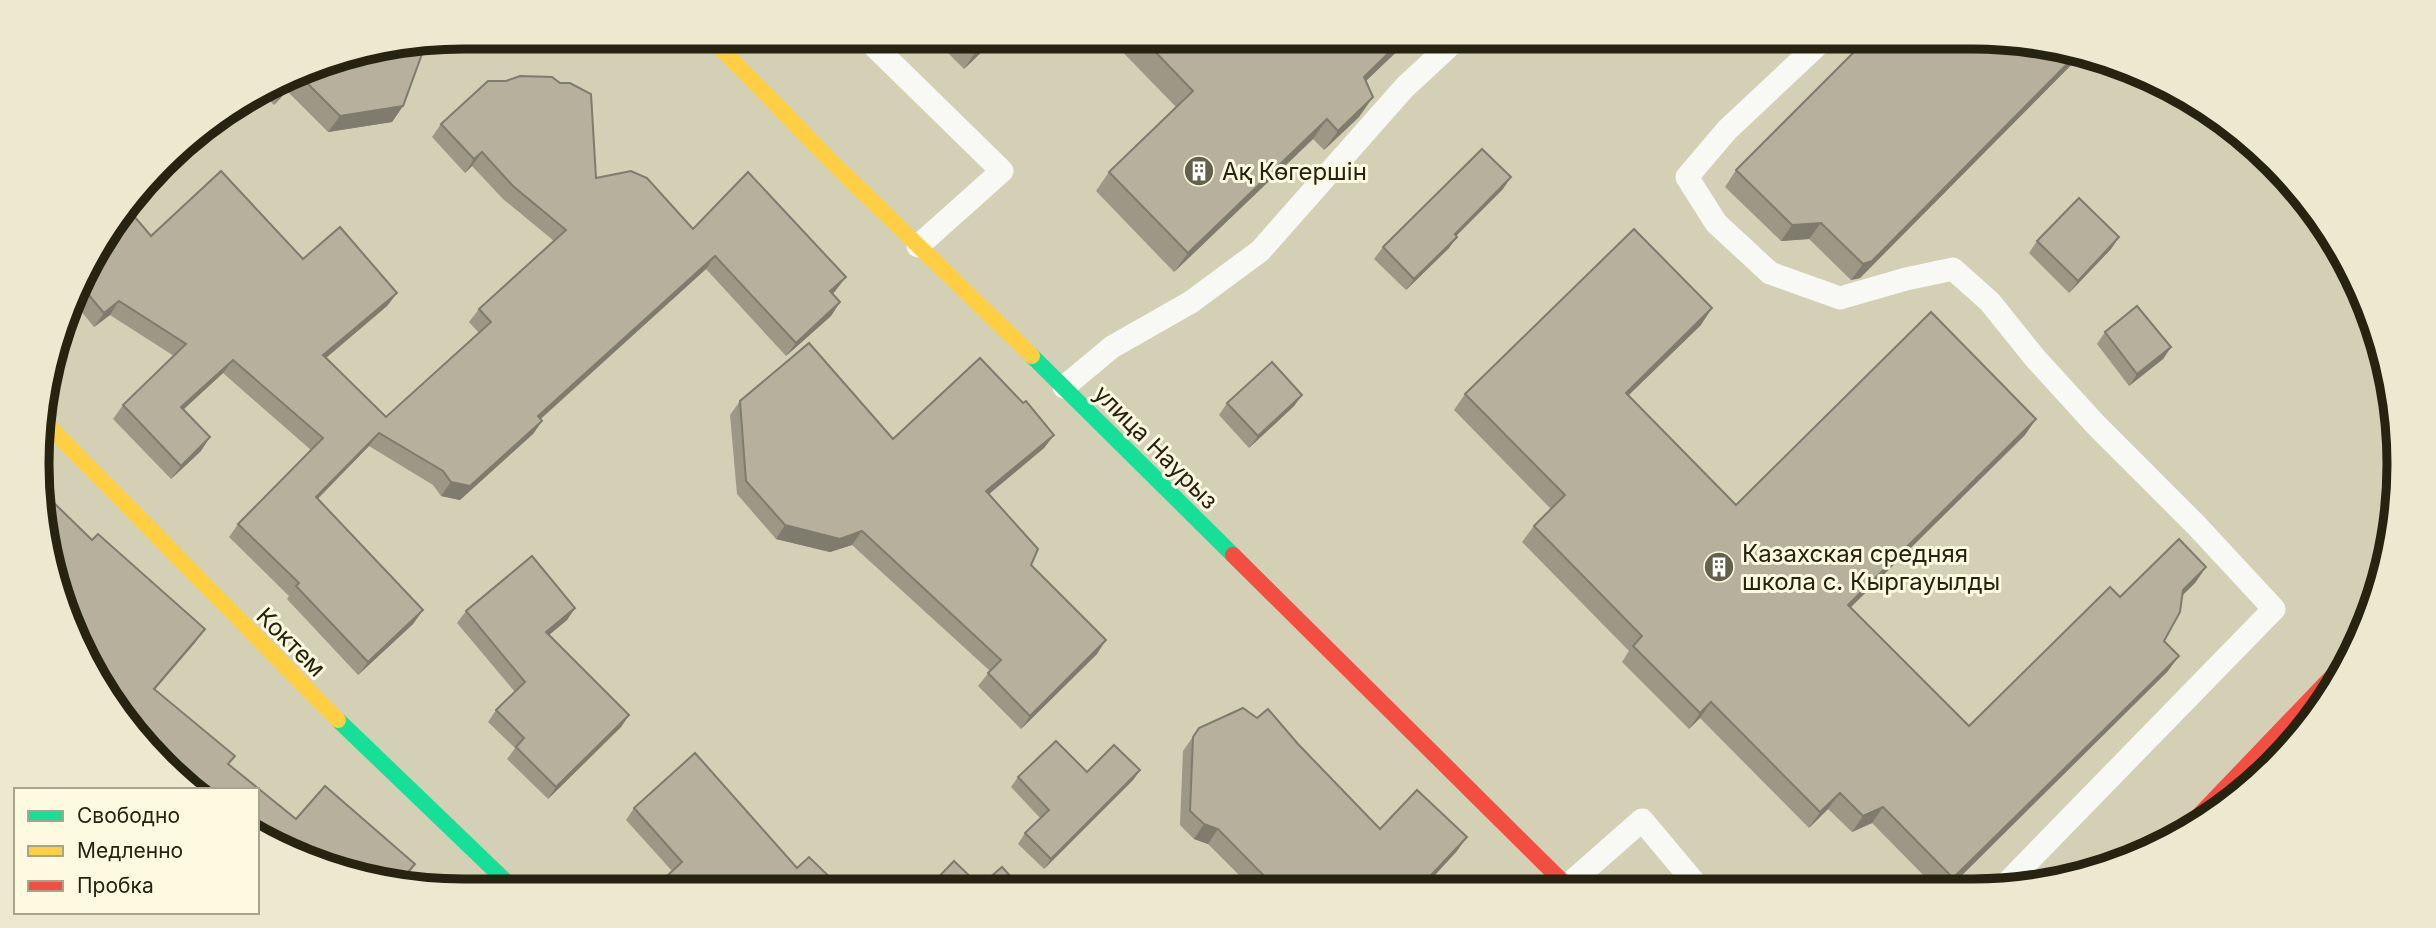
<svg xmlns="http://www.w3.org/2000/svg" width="2436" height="928" viewBox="0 0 2436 928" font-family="Inter,sans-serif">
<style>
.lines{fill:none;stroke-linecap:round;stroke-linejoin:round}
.lane{stroke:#f8f8f4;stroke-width:23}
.fast{stroke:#16e098;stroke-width:16}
.slow{stroke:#ffcf43;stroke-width:16}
.jam{stroke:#f24e42;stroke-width:16}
.wall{fill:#9d9786}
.shaded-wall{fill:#7f7b6d}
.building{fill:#b6b09c;stroke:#7f7b6d;stroke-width:2}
.labels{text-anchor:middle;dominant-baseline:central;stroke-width:6;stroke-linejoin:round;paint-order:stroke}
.poi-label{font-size:24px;fill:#262311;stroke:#fdfae1;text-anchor:start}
.street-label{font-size:24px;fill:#262311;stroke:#fdfae1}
.rim{fill:none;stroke:#262311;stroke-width:9}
</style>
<rect width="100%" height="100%" fill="#d3d0b6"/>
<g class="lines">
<g class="lane">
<polyline points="865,37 1002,171 918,246"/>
<polyline points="1826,37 1727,130 1687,177 1716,223 1770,273 1840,298 1906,279 1953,269 1990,302 2035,358 2096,425 2196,525 2274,609 2002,888"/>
<polyline points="1064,387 1112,347 1191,302 1260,251 1405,87 1459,37"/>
<polyline points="1567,886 1642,820 1699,888"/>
</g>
<g class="fast">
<polyline points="1032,356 1233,555"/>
<polyline points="338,720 516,891"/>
</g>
<g class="slow">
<polyline points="710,37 834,164 1032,356"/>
<polyline points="41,418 338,720"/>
</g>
<g class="jam">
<polyline points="1233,555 1570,889"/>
<polyline points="2183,832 2344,664"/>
</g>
</g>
<g class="wall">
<polygon points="932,37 997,37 964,69"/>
<polygon points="1108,37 1412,37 1366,81 1359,117 1324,150 1313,139 1174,272 1096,191 1109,172 1176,107"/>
<polygon points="2083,51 2084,52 1860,278 1851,280 1809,239 1781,241 1725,187 1736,170"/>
<polygon points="326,60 403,106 392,122 328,132 287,91 274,105 264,95"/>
<polygon points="441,124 596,178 693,229 836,290 833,294 840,302 831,316 786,356 706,269 541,419 542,421 533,434 460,500 441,496 433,485 369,446 318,499 423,610 413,624 358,675 287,599 289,596 229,537 238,524 311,450 223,373 184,409 201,451 171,479 113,419 123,405 174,356 110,315 94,327 76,305 94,251 151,236 303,259 397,293 387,306 326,358 386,417 479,333 469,322 479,309 554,241 503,199 472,166 465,173 432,137"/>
<polygon points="1503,189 1456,236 1449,248 1406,290 1374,259 1383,247"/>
<polygon points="2119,237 2111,249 2069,293 2029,253 2037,241"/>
<polygon points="1701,325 1628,396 1736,505 2025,435 1850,607 1969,726 2120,597 2206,567 2195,583 2182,596 2164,641 2179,656 2167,672 1949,888 1936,888 1872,823 1852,832 1828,809 1809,828 1700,718 1689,729 1622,662 1629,651 1522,542 1534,526 1551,509 1454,410 1465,394"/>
<polygon points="2105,332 2171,347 2163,359 2129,386 2097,344"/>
<polygon points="1302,395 1294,406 1249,448 1219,415 1227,403"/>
<polygon points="740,401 893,439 1054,435 1044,448 989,494 1031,565 1097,654 1021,729 978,686 990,671 852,545 830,552 776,539 737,494 730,415"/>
<polygon points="575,608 567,620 549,635 629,715 621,727 548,799 507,759 515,748 488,722 496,710 515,692 457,623 466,611"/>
<polygon points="1257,718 1298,744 1380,829 1457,851 1422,889 1253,889 1208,844 1194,839 1180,825 1183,751 1199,728"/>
<polygon points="1140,770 1133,780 1044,869 1018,844 1025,833 1040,818 1011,787 1018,777 1087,772"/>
<polygon points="634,808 797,868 672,871 626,820"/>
</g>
<g class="shaded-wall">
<polygon points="991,37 997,37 964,69 977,50"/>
<polygon points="1405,37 1412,37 1350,96 1364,77"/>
<polygon points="2080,51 2084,52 1860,278 1851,280 1863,264"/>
<polygon points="298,76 287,91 274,105 285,89"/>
<polygon points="1373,97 1359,117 1324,150 1338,131"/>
<polygon points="403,106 392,122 328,132 340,116"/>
<polygon points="1327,119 1313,139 1174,272 1188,253"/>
<polygon points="482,152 472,166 465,173 474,159"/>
<polygon points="1511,177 1503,189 1446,246 1455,234"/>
<polygon points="1821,223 1809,239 1781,241 1792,225"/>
<polygon points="1457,237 1449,248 1406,290 1414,279"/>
<polygon points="2119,237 2111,249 2069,293 2078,281"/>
<polygon points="715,256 706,269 529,429 538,416"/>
<polygon points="846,277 836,290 821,305 830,291"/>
<polygon points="397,293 387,306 314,368 323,355"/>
<polygon points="119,301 110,315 94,327 104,313"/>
<polygon points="840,302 831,316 786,356 796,343"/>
<polygon points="1712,308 1701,325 1614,409 1626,393"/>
<polygon points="2171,347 2163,359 2129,386 2137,374"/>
<polygon points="233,360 223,373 172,420 181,407"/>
<polygon points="1302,395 1294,406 1249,448 1258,436"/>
<polygon points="2036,419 2025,435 1837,621 1848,605"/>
<polygon points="542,421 533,434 460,500 441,496 451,482"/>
<polygon points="379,433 369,446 306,510 316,497"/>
<polygon points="1054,435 1044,448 976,505 986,491"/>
<polygon points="210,437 201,451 171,479 181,466"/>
<polygon points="785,525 862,531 852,545 830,552 776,539"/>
<polygon points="2206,567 2195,583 2171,606 2183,590"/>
<polygon points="575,608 567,620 538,644 546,632"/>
<polygon points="423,610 413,624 358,675 368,662"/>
<polygon points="205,629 194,644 143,703 154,689"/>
<polygon points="1106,640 1097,654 1021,729 1030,716"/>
<polygon points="2179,656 2167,672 1949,888 1947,888 1953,878"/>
<polygon points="1711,702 1700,718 1689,729 1700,713"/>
<polygon points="629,715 621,727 548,799 556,787"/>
<polygon points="1140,770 1133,780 1044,869 1051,859"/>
<polygon points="1840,793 1828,809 1809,828 1820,812"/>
<polygon points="1883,807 1872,823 1852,832 1863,816"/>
<polygon points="1204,824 1218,829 1208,844 1194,839"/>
<polygon points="1467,837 1457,851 1422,889 1418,889"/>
<polygon points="415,864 405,878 401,883 399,883"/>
</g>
<g class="building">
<polygon points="965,37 991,37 977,50"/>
<polygon points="1141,37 1405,37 1364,77 1373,97 1338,131 1327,119 1188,253 1109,172 1193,91"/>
<polygon points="1869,37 1972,37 2080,51 1872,261 1863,264 1821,223 1792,225 1736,170"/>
<polygon points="426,43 403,106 340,116 299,75 326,60"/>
<polygon points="298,76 285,89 282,85"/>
<polygon points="520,76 552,77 560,83 570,83 591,94 596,178 631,171 647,178 693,229 748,172 846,277 830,291 840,302 796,343 715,256 538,416 542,421 470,486 451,482 443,471 379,433 316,497 423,610 368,662 296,586 299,583 238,524 323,438 233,360 181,407 210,437 181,466 123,405 186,344 119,301 104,313 82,287 94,251 128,209 151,236 221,171 303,259 340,227 397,293 323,355 386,417 491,322 479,309 566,230 513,186 482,152 474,159 441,124 488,81 506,81"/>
<polygon points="1482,149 1511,177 1455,234 1457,237 1414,279 1383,247"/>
<polygon points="2079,198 2119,237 2078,281 2037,241"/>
<polygon points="1634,229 1712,308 1626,393 1736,505 1931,312 2036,419 1848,605 1969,726 2110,587 2120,597 2179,539 2206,567 2183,590 2180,612 2164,641 2179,656 1953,878 1883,807 1863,816 1840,793 1820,812 1711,702 1700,713 1633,646 1642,636 1534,526 1565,495 1465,394"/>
<polygon points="2137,306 2171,347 2137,374 2105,332"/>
<polygon points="809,343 893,439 980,358 1023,403 1026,401 1054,435 986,491 1038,549 1031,565 1106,640 1030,716 988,673 1001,660 862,531 840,539 785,525 746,481 740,401"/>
<polygon points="1272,362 1302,395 1258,436 1227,403"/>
<polygon points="53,502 92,540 98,534 205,629 154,689 235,756 228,764 296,819 325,786 415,864 399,883 353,877 257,829 257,790 192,790 109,701 45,548 44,512"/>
<polygon points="532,556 575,608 546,632 629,715 556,787 516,747 524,738 496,710 525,682 466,611"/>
<polygon points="1243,708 1257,718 1268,709 1298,744 1380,829 1417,790 1467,837 1418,889 1277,889 1218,829 1204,824 1190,811 1193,737 1199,728"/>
<polygon points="1056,741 1087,772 1114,745 1140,770 1051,859 1025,833 1049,810 1018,777"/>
<polygon points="695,753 797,868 809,857 843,890 651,891 682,862 634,808"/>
<polygon points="954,861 980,886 1002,867 1023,890 926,890"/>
</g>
<defs>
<g id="building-disc" transform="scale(1.575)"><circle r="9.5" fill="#63604b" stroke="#fdfae1"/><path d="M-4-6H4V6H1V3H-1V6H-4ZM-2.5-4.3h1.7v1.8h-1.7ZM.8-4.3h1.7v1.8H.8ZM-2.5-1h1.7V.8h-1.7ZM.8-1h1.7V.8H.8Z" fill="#fff"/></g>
</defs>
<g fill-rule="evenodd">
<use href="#building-disc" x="1199" y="171"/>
<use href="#building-disc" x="1719" y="567"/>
</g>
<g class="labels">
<g class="poi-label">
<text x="1222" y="171">Ақ Көгершін</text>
<text x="1742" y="553">Казахская средняя<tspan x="1742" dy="28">школа с. Кыргауылды</tspan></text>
</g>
<g class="street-label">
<text transform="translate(1156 447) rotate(45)">улица Наурыз</text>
<text transform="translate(291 642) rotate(45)">Коктем</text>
</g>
</g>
<path d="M0 0H2436V928H0ZM464 49H1972A415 415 0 0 1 2387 464V464A415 415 0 0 1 1972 879H464A415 415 0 0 1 49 464V464A415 415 0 0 1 464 49Z" fill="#ece9d0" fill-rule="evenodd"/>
<path class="rim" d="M464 49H1972A415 415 0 0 1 2387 464V464A415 415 0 0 1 1972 879H464A415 415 0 0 1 49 464V464A415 415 0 0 1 464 49Z"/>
<rect x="14" y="788" width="245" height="126" fill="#fdfae1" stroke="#a7a48e" stroke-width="2"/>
<rect x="28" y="811" width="35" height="10" fill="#16e098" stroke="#a7a48e" stroke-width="2"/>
<text x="77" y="823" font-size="21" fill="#262311">Свободно</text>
<rect x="28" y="846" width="35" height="10" fill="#ffcf43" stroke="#a7a48e" stroke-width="2"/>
<text x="77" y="858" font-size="21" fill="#262311">Медленно</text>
<rect x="28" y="881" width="35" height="10" fill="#f24e42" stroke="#a7a48e" stroke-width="2"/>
<text x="77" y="893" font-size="21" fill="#262311">Пробка</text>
</svg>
